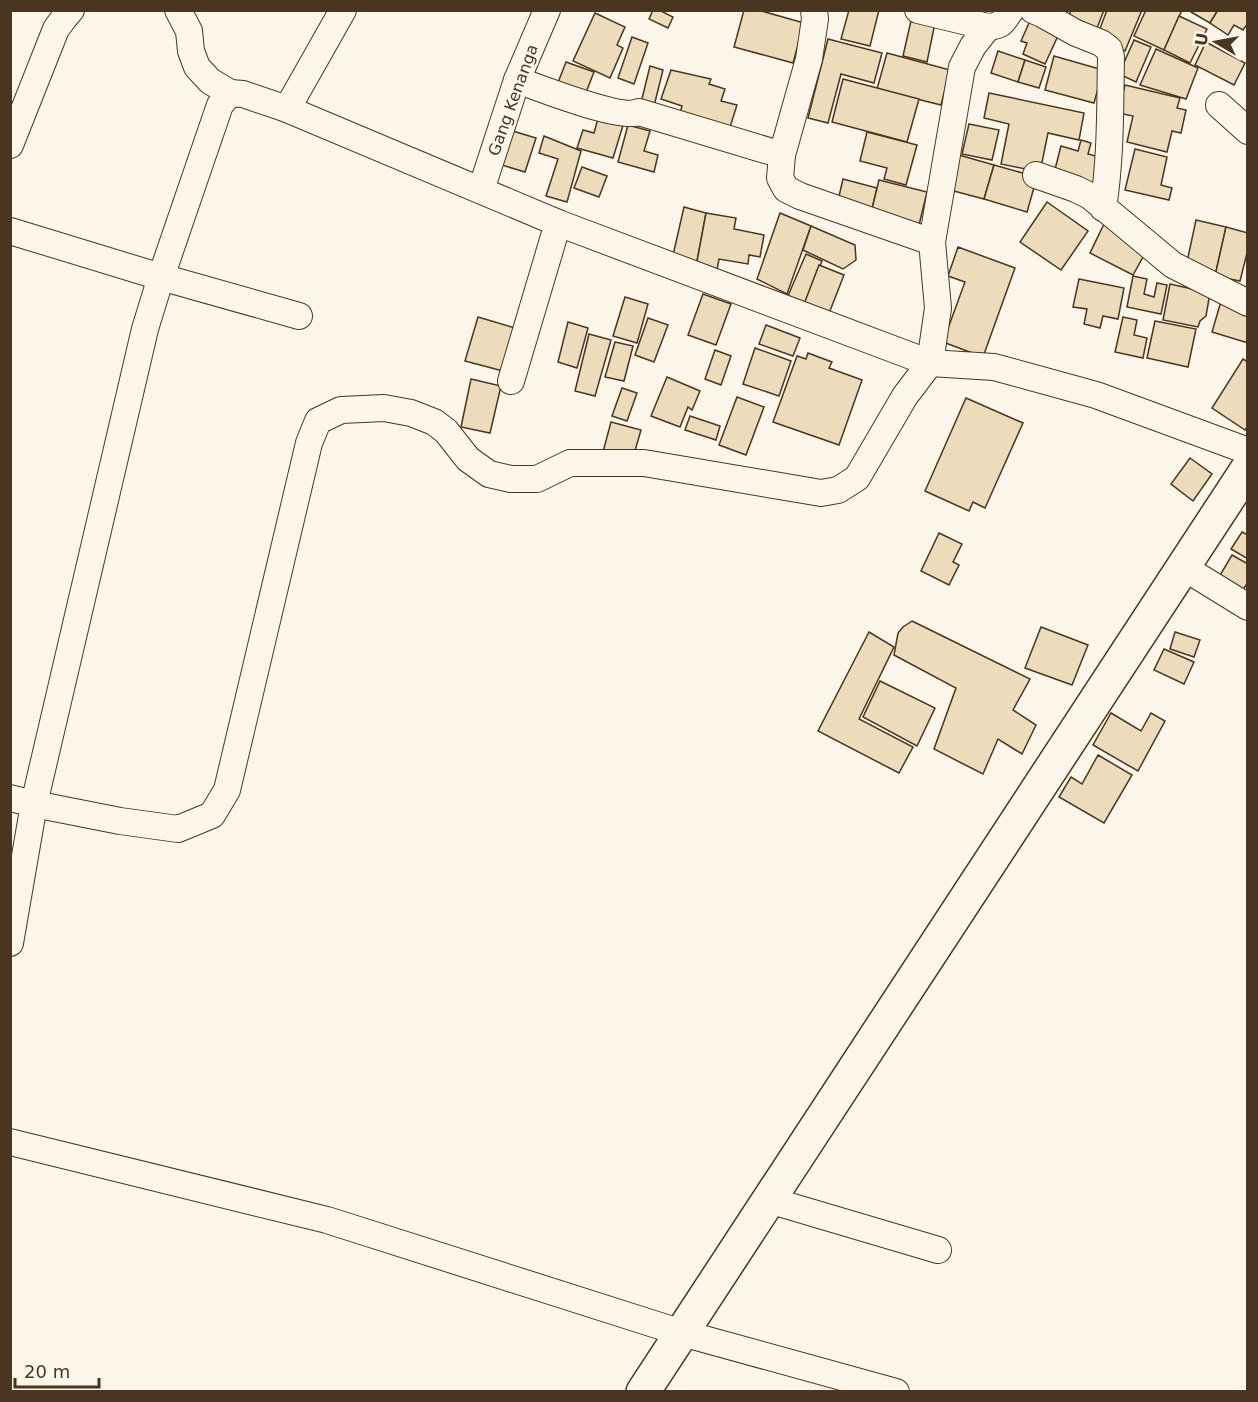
<svg xmlns="http://www.w3.org/2000/svg" width="1258" height="1402" viewBox="0 0 1258 1402" font-family="'DejaVu Sans',sans-serif">
<style>
.building{fill:#ecdcbc;stroke:#4a3520;stroke-width:1.5}
.lines{fill:none;stroke-linecap:round;stroke-linejoin:round}
.minor-casing{stroke:#4a3520;stroke-width:28}
.secondary-casing{stroke:#4a3520;stroke-width:36}
.minor{stroke:#fbf6e9;stroke-width:26}
.secondary{stroke:#fbf6e9;stroke-width:33}
.labels{text-anchor:middle;dominant-baseline:central;stroke-width:4.5;stroke-linejoin:round;paint-order:stroke}
.street-label{font-size:16px;fill:#4a3520;stroke:#fbf6e9}
</style>
<rect width="100%" height="100%" fill="#fbf6e9"/>
<g class="building">
<polygon points="653,10 659,10 673,17 668,28 649,19"/>
<polygon points="744,10 758,10 804,23 793,63 734,47"/>
<polygon points="849,10 879,10 870,46 841,39"/>
<polygon points="1071,10 1104,10 1097,28 1069,16"/>
<polygon points="1107,10 1142,10 1125,51 1096,39"/>
<polygon points="1146,10 1182,10 1164,50 1134,36"/>
<polygon points="1191,10 1218,10 1210,23 1191,12"/>
<polygon points="1218,10 1248,10 1248,23 1243,30 1234,25 1228,35 1210,23"/>
<polygon points="913,12 936,18 927,62 903,56"/>
<polygon points="595,13 625,27 617,45 623,48 610,78 573,61"/>
<polygon points="1033,14 1062,27 1045,64 1023,54 1027,43 1021,41"/>
<polygon points="1179,16 1207,29 1190,63 1164,50"/>
<polygon points="632,37 648,43 634,84 618,78"/>
<polygon points="828,39 882,53 874,83 841,74 828,123 808,118"/>
<polygon points="1134,40 1151,47 1136,82 1119,74"/>
<polygon points="1206,42 1245,63 1234,85 1195,65"/>
<polygon points="1156,49 1198,68 1186,99 1140,85"/>
<polygon points="998,51 1025,60 1018,82 991,73"/>
<polygon points="887,53 950,70 941,105 877,89"/>
<polygon points="1054,56 1103,70 1094,103 1045,90"/>
<polygon points="1025,60 1046,67 1039,88 1018,82"/>
<polygon points="566,62 594,72 585,95 557,85"/>
<polygon points="650,66 663,70 652,114 639,111"/>
<polygon points="671,70 711,79 709,84 725,89 721,101 737,105 730,127 678,121 682,106 661,99"/>
<polygon points="843,79 919,99 907,142 832,122"/>
<polygon points="1125,85 1180,98 1177,108 1186,110 1181,133 1172,131 1167,152 1127,142 1133,116 1118,113"/>
<polygon points="989,93 1084,113 1079,140 1048,133 1040,172 1001,164 1009,124 984,118"/>
<polygon points="599,115 624,122 613,158 577,148 583,130 594,133"/>
<polygon points="969,124 999,130 992,160 962,154"/>
<polygon points="628,125 650,131 644,151 658,155 654,172 618,162"/>
<polygon points="506,129 536,138 525,172 495,163"/>
<polygon points="867,132 917,145 906,185 884,179 887,168 860,161"/>
<polygon points="544,136 581,151 567,202 546,196 558,159 539,153"/>
<polygon points="1081,140 1091,143 1088,154 1103,158 1095,187 1053,177 1061,146 1078,151"/>
<polygon points="1135,149 1167,157 1161,185 1172,188 1169,200 1125,190"/>
<polygon points="959,155 994,165 984,199 950,190"/>
<polygon points="994,165 1037,177 1027,212 984,199"/>
<polygon points="582,167 607,176 599,197 574,188"/>
<polygon points="843,179 877,188 871,213 837,205"/>
<polygon points="879,180 927,192 919,225 871,213"/>
<polygon points="1047,202 1088,231 1061,270 1020,242"/>
<polygon points="684,207 706,213 695,272 671,264"/>
<polygon points="706,213 736,218 734,229 764,235 760,257 749,255 748,264 719,259 716,275 695,272"/>
<polygon points="780,213 811,226 787,294 757,279"/>
<polygon points="1196,220 1226,227 1215,276 1187,262"/>
<polygon points="1104,224 1148,248 1133,275 1090,253"/>
<polygon points="811,226 855,245 856,260 843,269 803,250"/>
<polygon points="1226,227 1248,233 1248,249 1240,281 1215,276"/>
<polygon points="958,247 1015,268 983,357 943,342 965,282 948,276"/>
<polygon points="806,254 822,261 801,312 784,305"/>
<polygon points="819,265 844,275 826,321 801,312"/>
<polygon points="1133,276 1147,279 1144,294 1154,297 1157,283 1167,285 1161,314 1127,307"/>
<polygon points="1079,279 1124,288 1118,319 1103,316 1100,328 1084,324 1087,309 1073,307"/>
<polygon points="1170,284 1210,293 1206,316 1200,321 1198,327 1163,320"/>
<polygon points="703,294 731,304 716,345 688,335"/>
<polygon points="625,297 648,304 637,343 613,336"/>
<polygon points="1222,298 1248,307 1248,343 1212,332"/>
<polygon points="478,317 515,328 503,371 465,361"/>
<polygon points="1123,317 1137,320 1134,335 1147,338 1143,358 1115,352"/>
<polygon points="648,318 668,325 654,362 635,355"/>
<polygon points="1155,321 1196,329 1188,367 1147,358"/>
<polygon points="568,322 588,328 577,368 558,362"/>
<polygon points="766,325 800,338 793,356 759,344"/>
<polygon points="589,334 611,340 595,396 575,391"/>
<polygon points="615,342 633,346 624,381 605,377"/>
<polygon points="755,348 791,361 779,396 743,384"/>
<polygon points="715,350 731,356 721,385 705,379"/>
<polygon points="808,353 832,362 829,368 862,380 839,445 773,422 797,356 806,359"/>
<polygon points="1243,359 1248,362 1248,426 1245,430 1212,408"/>
<polygon points="667,377 700,391 692,410 688,407 680,427 651,416"/>
<polygon points="471,379 501,386 490,433 461,427"/>
<polygon points="622,388 637,393 627,421 612,416"/>
<polygon points="737,397 764,407 746,455 719,445"/>
<polygon points="966,398 1023,423 985,508 973,502 969,511 925,491"/>
<polygon points="690,416 720,426 716,440 685,430"/>
<polygon points="611,422 641,430 632,461 603,452"/>
<polygon points="1190,458 1212,474 1193,501 1171,484"/>
<polygon points="1242,532 1248,535 1248,559 1231,549"/>
<polygon points="939,533 962,544 953,562 959,565 949,585 921,571"/>
<polygon points="1232,555 1248,564 1248,582 1239,596 1216,582"/>
<polygon points="912,621 1030,679 1013,710 1036,725 1022,754 998,739 983,774 934,749 956,688 894,655 898,633 903,627"/>
<polygon points="1041,627 1088,645 1072,685 1025,668"/>
<polygon points="869,632 894,647 859,719 913,747 899,773 818,731"/>
<polygon points="1175,632 1200,640 1194,657 1170,649"/>
<polygon points="1164,649 1194,662 1184,684 1154,670"/>
<polygon points="880,681 935,708 917,746 863,717"/>
<polygon points="1111,713 1141,731 1151,713 1165,721 1138,771 1093,745"/>
<polygon points="1098,755 1132,775 1104,823 1059,797 1071,777 1082,784"/>
</g>
<g class="lines">
<g class="minor-casing">
<g id="minor">
<polyline points="178,10 189,31 191,51 197,67 210,81 230,93"/>
<polyline points="814,10 815,19 809,59 782,155 780,178 786,189 800,196 932,242"/>
<path d="M918,10L988,27C1004,25 1002,22 1011,10"/>
<path d="M1033,10L1042,14L1076,33L1101,43L1109,49L1111,57C1110,107 1111,158 1103,208"/>
<path d="M517,80C539,88 621,120 639,112L782,155"/>
<polyline points="1219,105 1248,131"/>
<polyline points="287,109 343,10"/>
<polyline points="10,145 56,29 64,18 71,10"/>
<polyline points="1036,175 1076,189 1090,196 1173,265 1248,303"/>
<polyline points="481,190 517,80 547,10"/>
<polyline points="10,231 161,277 299,316"/>
<polyline points="511,381 558,223"/>
<polyline points="1183,567 1248,607"/>
<polyline points="10,798 34,804 120,821 178,829 212,815 227,790 309,443 318,421 341,410 384,408 411,413 434,422 446,431 468,459 489,474 511,479 537,479 570,463 644,463 821,493 838,490 857,478 905,396 930,363 938,308 932,242 962,67 973,46 988,27"/>
<polyline points="10,943 34,804 145,329 161,277 220,105 230,93 243,94 287,109 558,223 930,363 994,367 1096,395 1248,451"/>
<polyline points="10,1142 327,1220 682,1333 896,1392"/>
<polyline points="769,1200 938,1250"/>
</g>
</g>
<g class="secondary-casing">
<polyline id="secondary" points="643,1392 1248,468"/>
</g>
<use href="#minor" class="minor"/>
<use href="#secondary" class="secondary"/>
</g>
<g class="labels">
<g class="street-label">
<text transform="translate(513 100) rotate(-70)">Gang Kenanga</text>
</g>
</g>
<rect width="1258" height="1402" fill="none" stroke="#4a3520" stroke-width="24"/>
<g transform="translate(1216 42) rotate(280)" stroke="#fbf6e9" stroke-width="4.5" paint-order="stroke">
<path d="M0-4.5L10 22L0 15L-10 22Z" fill="#4a3520"/>
<text y="-9" font-size="16" font-weight="bold" text-anchor="middle" fill="#4a3520">U</text>
</g>
<path d="M15 1378v9h84v-9" fill="none" stroke="#4a3520" stroke-width="3"/>
<text x="24" y="1378" font-size="18" fill="#4a3520" stroke="#fbf6e9" stroke-width="4.5" paint-order="stroke">20 m</text>
</svg>
